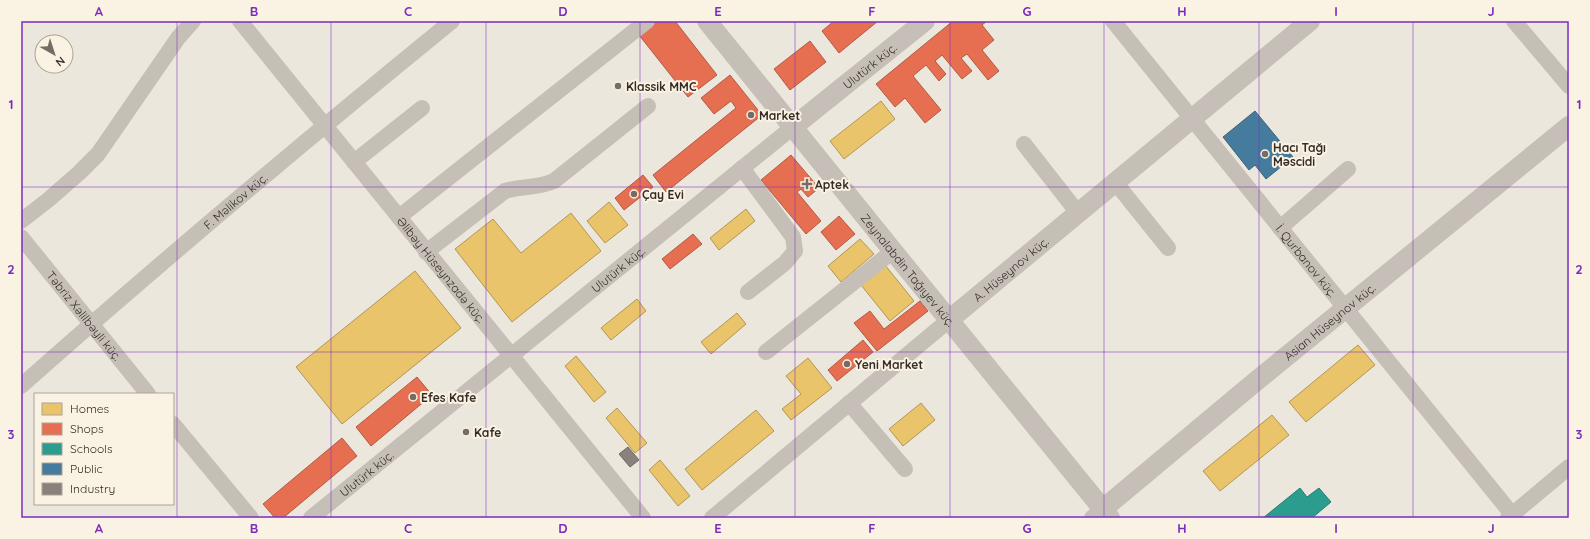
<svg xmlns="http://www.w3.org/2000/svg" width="1590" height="539" viewBox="0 0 1590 539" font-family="Quicksand,sans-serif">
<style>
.homes{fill:#e9c46a;stroke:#b39655}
.shops{fill:#e76f51;stroke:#b25b44}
.schools{fill:#2a9d8f;stroke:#2d7b6f}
.public{fill:#457b9d;stroke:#406379}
.industry{fill:#8a817c;stroke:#706862}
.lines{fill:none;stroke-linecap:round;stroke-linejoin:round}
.minor{stroke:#c5bfb7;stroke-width:16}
.tertiary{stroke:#c5bfb7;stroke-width:20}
.grid{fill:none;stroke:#7b2cbf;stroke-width:1;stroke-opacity:0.55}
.poi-dot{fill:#756d65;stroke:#faf2e3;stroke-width:1.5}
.labels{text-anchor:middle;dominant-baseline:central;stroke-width:4;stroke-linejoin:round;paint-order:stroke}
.street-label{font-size:12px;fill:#352c25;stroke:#faf2e3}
.poi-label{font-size:12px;font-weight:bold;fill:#352c25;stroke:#faf2e3;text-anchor:start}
.neatline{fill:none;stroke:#7b2cbf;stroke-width:1.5}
.grid-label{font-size:13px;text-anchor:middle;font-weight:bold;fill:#7b2cbf}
</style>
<rect width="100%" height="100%" fill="#ece7dd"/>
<g class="homes">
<polygon points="881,101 895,119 844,159 830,141"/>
<polygon points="609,202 628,225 605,243 587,221"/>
<polygon points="746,209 755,221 719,250 710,238"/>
<polygon points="571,213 601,251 512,322 455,249 493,219 521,253"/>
<polygon points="860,239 874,254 841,282 828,266"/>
<polygon points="885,265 914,301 890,321 861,285"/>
<polygon points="415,271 461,328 342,424 296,367"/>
<polygon points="637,299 646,311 611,340 601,328"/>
<polygon points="737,313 746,324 711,354 701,342"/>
<polygon points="1358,345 1375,365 1306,422 1289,402"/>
<polygon points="576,356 606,392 594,402 565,366"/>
<polygon points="808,358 832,388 791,420 782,409 801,394 786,376"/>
<polygon points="921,403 935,420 903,446 889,429"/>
<polygon points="617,408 647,443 635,453 606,418"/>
<polygon points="756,410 774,431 702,490 685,469"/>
<polygon points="1272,415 1289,435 1220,491 1203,471"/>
<polygon points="660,460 690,496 678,506 649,470"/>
</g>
<g class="shops">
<polygon points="656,21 675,21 717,75 688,97 639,35"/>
<polygon points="834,21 878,21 839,53 822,31"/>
<polygon points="953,21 987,21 982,25 994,40 982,50 999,71 988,80 967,54 961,58 972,71 962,79 942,55 935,61 946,74 939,81 926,65 913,76 941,110 925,123 905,98 895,107 876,84"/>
<polygon points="810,41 826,62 790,90 774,69"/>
<polygon points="730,75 762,115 666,192 653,175 736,108 731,101 714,114 701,98"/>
<polygon points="791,155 819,188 808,197 801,189 797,192 821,221 806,234 761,180"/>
<polygon points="643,175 653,187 624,210 615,198"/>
<polygon points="839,216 855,234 836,250 821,232"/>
<polygon points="693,234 702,244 670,269 662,259"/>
<polygon points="920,301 928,311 877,351 854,323 870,311 884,329"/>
<polygon points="863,340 873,352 837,381 828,370"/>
<polygon points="417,377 432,395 371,446 356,427"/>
<polygon points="342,438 357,456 283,518 275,518 263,504"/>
</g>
<polygon class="schools" points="1300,488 1307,497 1319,488 1331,502 1312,518 1263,518"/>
<polygon class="public" points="1255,111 1293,157 1266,179 1255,165 1249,170 1223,137"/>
<polygon class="industry" points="628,447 639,460 630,467 619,454"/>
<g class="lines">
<g class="minor">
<path id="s1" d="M240,21L643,518"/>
<path id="s2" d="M1113,21L1515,518"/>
<polyline points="1514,21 1569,86"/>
<polyline points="1024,144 1078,213"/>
<polyline points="354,162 422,108"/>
<polyline points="742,168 793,237 795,251 785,263 748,292"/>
<polyline points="1115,182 1168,248"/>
<polyline points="399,217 647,21"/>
<polyline points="21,221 48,200 79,173 98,154 178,38 193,21"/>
<polyline points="1280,228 1348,169"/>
<path id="s3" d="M21,237L148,394"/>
<path d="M426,252L505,191C522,186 538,188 554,181L648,106"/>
<polyline points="766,352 893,251"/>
<path id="s4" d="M21,386C162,261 306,140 452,21"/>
<polyline points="849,403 905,469"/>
<polyline points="173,424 251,518"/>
<path id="s5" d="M311,518L793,127"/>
<polyline points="712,518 949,320"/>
<polyline points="1092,518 1103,509"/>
<polyline points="1508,518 1569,467"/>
</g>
<g class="tertiary">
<path id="s6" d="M707,21L893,251L1110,518"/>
<path id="s7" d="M793,127L925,21"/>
<path id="s8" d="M949,320L1310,21"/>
<path id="s9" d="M1103,509L1255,382L1569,126"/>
</g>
</g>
<path class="grid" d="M177,21V518M331,21V518M486,21V518M640,21V518M795,21V518M950,21V518M1104,21V518M1259,21V518M1413,21V518M21,187H1569M21,352H1569"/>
<g class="poi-dot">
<circle cx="618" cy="86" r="4"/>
<circle cx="751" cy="115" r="4"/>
<circle cx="1265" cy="154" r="4"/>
<path d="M805 178h4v4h4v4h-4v4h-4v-4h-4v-4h4z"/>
<circle cx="634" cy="194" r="4"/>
<circle cx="847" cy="364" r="4"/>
<circle cx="413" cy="397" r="4"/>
<circle cx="466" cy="432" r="4"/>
</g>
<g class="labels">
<g class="street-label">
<text stroke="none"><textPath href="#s7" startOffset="98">Ulutürk küç.</textPath></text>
<text stroke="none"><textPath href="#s4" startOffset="283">F. Məlikov küç.</textPath></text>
<text stroke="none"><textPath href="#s2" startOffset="308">İ. Qurbanov küç.</textPath></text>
<text stroke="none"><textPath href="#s5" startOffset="395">Ulutürk küç.</textPath></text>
<text stroke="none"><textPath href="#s8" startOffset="80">A. Hüseynov küç.</textPath></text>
<text stroke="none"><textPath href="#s1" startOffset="320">Əlibəy Hüseynzadə küç.</textPath></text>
<text stroke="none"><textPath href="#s6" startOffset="320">Zeynalabdin Tağıyev küç.</textPath></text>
<text stroke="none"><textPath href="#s3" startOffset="101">Təbriz Xəlilbəyli küç.</textPath></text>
<text stroke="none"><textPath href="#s9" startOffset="294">Asian Hüseynov küç.</textPath></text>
<text stroke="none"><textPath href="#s5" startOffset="71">Ulutürk küç.</textPath></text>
</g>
<g class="poi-label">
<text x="626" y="86">Klassik MMC</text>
<text x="759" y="115">Market</text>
<text x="1273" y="147">Hacı Tağı<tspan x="1273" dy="14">Məscidi</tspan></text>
<text x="815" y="184">Aptek</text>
<text x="642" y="194">Çay Evi</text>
<text x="855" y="364">Yeni Market</text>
<text x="421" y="397">Efes Kafe</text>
<text x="474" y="432">Kafe</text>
</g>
</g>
<rect width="1590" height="539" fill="none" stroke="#faf2e3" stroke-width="44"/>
<rect x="34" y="393" width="140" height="112" fill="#faf2e3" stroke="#aba397"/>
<rect x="42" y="403" width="20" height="12" fill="#e9c46a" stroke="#aba397"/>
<text x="70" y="413" font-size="12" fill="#352c25">Homes</text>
<rect x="42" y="423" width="20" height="12" fill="#e76f51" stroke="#aba397"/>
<text x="70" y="433" font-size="12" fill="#352c25">Shops</text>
<rect x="42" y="443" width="20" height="12" fill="#2a9d8f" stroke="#aba397"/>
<text x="70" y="453" font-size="12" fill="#352c25">Schools</text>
<rect x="42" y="463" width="20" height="12" fill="#457b9d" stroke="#aba397"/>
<text x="70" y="473" font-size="12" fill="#352c25">Public</text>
<rect x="42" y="483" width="20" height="12" fill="#8a817c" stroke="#aba397"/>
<text x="70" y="493" font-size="12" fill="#352c25">Industry</text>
<g transform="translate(54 54) rotate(141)"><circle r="19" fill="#faf2e3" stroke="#aba397"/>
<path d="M0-3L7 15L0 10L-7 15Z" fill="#756d65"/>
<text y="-6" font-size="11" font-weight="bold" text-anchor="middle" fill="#352c25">N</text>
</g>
<rect x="22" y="22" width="1546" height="495" class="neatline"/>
<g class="grid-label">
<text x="99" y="16">A</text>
<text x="254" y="16">B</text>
<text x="408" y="16">C</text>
<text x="563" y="16">D</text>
<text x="718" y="16">E</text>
<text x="872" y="16">F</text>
<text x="1027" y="16">G</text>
<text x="1182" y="16">H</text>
<text x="1336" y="16">I</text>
<text x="1491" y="16">J</text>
<text x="11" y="109">1</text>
<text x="1579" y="109">1</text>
<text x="11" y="274">2</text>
<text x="1579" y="274">2</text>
<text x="11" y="439">3</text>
<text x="1579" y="439">3</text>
<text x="99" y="533">A</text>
<text x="254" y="533">B</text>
<text x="408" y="533">C</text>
<text x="563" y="533">D</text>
<text x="718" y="533">E</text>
<text x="872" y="533">F</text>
<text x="1027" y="533">G</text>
<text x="1182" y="533">H</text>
<text x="1336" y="533">I</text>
<text x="1491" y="533">J</text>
</g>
</svg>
